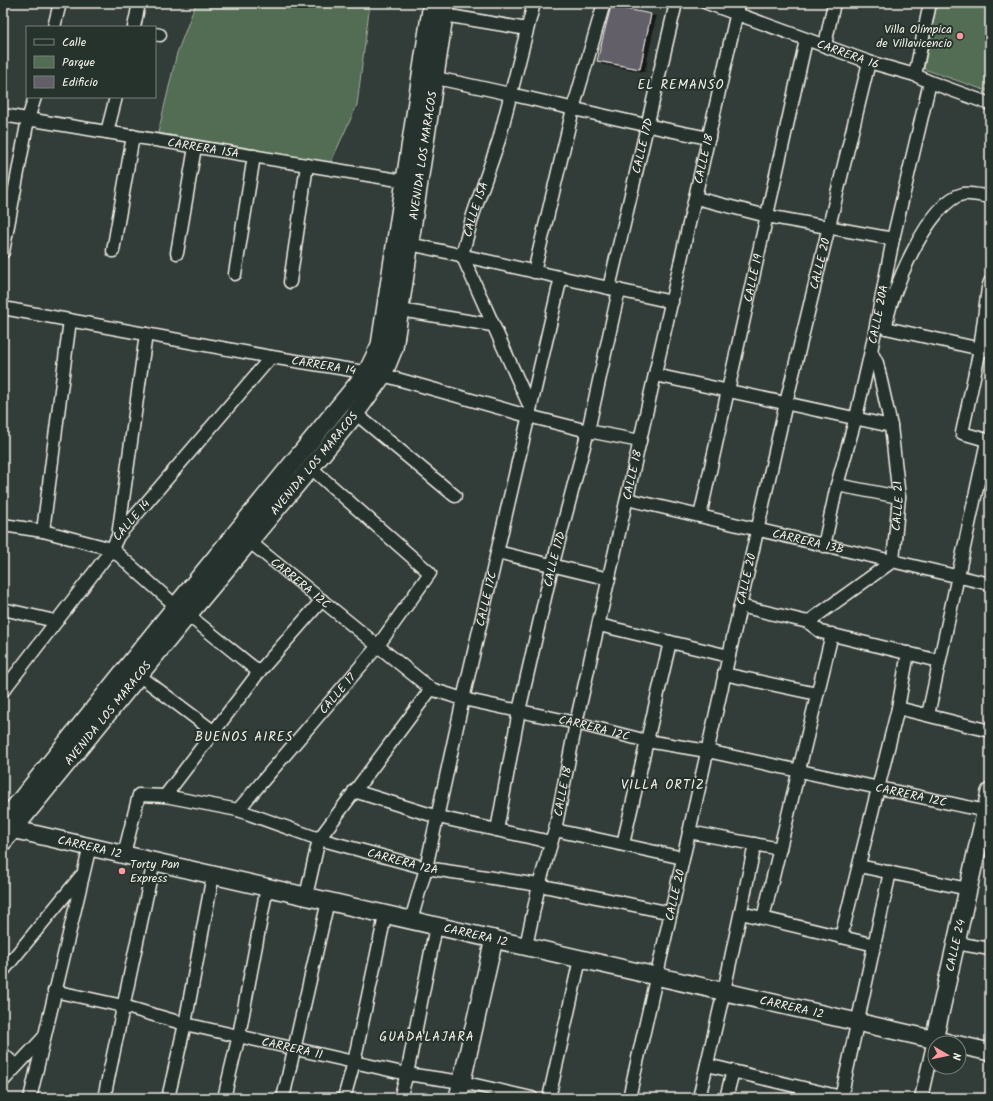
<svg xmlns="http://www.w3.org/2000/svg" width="993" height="1101" viewBox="0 0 993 1101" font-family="Kalam,sans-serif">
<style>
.green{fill:#526d54;stroke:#a3af9e}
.building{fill:#635f69;stroke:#f4f1e8;filter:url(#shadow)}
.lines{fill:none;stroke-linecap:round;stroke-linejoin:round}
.street-casing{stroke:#f4f1e8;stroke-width:15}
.secondary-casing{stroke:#f4f1e8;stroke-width:20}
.street{stroke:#26332d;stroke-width:12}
.secondary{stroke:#26332d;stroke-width:17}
.poi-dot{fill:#ff9aa2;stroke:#26332d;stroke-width:1.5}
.labels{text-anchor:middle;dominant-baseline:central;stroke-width:4;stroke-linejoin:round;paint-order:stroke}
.poi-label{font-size:12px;fill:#f4f1e8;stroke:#26332d;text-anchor:end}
.street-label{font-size:12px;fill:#f4f1e8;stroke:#26332d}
.neighbourhood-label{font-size:13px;letter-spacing:1px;fill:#f4f1e8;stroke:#26332d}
</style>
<defs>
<filter id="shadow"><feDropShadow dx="4.5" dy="2.5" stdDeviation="0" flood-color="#0009"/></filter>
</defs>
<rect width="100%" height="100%" fill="#323c39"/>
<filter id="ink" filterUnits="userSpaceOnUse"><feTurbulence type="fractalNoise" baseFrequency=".025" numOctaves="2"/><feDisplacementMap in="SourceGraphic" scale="8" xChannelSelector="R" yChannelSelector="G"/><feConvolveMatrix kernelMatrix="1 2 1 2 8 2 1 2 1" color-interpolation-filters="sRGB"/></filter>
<g filter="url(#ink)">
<g class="green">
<polygon points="196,3 370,3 357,105 330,164 158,133 177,53"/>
<polygon points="937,3 990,3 990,92 924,69"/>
</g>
<polygon class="building" points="611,6 651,14 640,69 597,61"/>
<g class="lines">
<g class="street-casing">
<g id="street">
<path id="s1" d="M707,3L869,62L915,75L930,82L990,104"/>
<polyline points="444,15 527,29"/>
<polyline points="54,27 60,3"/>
<polyline points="134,27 139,3"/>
<polyline points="155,34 160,35"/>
<polyline points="825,45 834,3"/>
<polyline points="915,75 930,3"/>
<path d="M435,78C527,96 617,121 709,138"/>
<path id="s2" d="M3,115L404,181"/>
<polyline points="107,132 116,97"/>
<polyline points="696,198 767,216 893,239"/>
<polyline points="410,244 672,302"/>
<polyline points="113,251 133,136"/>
<polyline points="3,252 28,119 35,97"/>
<polyline points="177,253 195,147"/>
<polyline points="534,272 573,109 604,3"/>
<polyline points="235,274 254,156"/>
<polyline points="290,282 307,165"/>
<polyline points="990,282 988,288 980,349 962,433 990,441"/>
<path id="s3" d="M609,288L676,3"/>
<path id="s4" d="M3,308L271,357L383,375L528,416L588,431L640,441"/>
<polyline points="400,310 492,325"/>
<path d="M886,328C888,296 929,201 963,194C971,193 982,196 990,197"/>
<polyline points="886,328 990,351"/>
<polyline points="655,375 891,426"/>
<path id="s5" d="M530,407L462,255L473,215L499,140L534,3"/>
<polyline points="355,413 455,496"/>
<polyline points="837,485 899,497"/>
<path id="s6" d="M627,499L990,584"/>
<path id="s7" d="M700,516L806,40"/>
<polyline points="3,525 43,531 112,549 176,606"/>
<polyline points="43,531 70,320"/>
<polyline points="118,536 146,334"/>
<path id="s8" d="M250,542L431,689L463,699L576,723L647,741L707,751L986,811"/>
<path id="s9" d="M824,546L837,485L856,417L871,351L893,239L930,82"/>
<polyline points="497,552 609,579"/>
<polyline points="740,606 808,622 821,632 939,661"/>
<polyline points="3,609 55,621"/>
<polyline points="188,615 259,672"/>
<path id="s10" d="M808,622L893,561L899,497L891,426L877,363L871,351"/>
<polyline points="599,625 729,656"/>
<polyline points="724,674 817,694"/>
<polyline points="140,676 213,731"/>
<path id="s11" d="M3,691L112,549L118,536L271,357"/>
<polyline points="898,708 990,731"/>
<polyline points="928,715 987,441"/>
<polyline points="354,791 438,817 551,842"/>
<polyline points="165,796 259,672 322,600"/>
<path id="s12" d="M238,810L377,647L430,573L311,468"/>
<path id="s13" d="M497,830L519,711L552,567L588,431L619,290"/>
<polyline points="555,830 683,858"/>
<polyline points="689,832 780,849"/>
<polyline points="623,844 670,642"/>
<path id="s14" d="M124,854L139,795L165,796L238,810L319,839L426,868L539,885L671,913"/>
<polyline points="859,866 968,889"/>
<polyline points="306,896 319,839 431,689"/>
<polyline points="741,913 875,945"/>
<polyline points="763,918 832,634"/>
<path id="s15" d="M411,920L426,868L463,699L561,277"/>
<polyline points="841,937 898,708 908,653"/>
<polyline points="956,943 990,949"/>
<path id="s16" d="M526,946L539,885L555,830L576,723L739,3"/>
<polyline points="3,971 81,876"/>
<path id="s17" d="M54,991L123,1006L185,1024L407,1074L462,1082L532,1098"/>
<polyline points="3,1054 16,1066"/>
<polyline points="707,1065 841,1097"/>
<polyline points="3,1081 44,1037"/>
<polyline points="30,1098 90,846"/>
<polyline points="104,1098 154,861"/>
<polyline points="168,1098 185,1024 213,875"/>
<polyline points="224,1098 239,1035 267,887"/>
<polyline points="283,1098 328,901"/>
<polyline points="344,1098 354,1062 385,916"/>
<polyline points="400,1098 407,1074 436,926"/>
<polyline points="549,1098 580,959"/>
<path id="s18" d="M629,1098L786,403L869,62"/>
<polyline points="699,1098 724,991 755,844"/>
<polyline points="726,1098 733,1071"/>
<polyline points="841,1098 890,872"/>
<polyline points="921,1098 934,1040"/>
</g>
</g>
<g class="secondary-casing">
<g id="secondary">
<polyline points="3,822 176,606 367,372 380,345 432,3"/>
<path id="s19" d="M3,827L949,1043"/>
<path id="s20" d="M3,842L188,615L352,418L383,375L394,348L446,3"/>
<path id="s21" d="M934,1040L990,792"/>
<polyline points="959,1045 990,1052"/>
<polyline points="458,1098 494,939"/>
</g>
</g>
<use href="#street" class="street"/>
<use href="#secondary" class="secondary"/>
</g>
</g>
<g class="poi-dot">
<circle cx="960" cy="36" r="4"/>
<circle cx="122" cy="871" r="4"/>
</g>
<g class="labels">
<g class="poi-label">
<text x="952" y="29">Villa Olímpica<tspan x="952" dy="14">de Villavicencio</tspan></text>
<text x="130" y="864" text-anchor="start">Torty Pan<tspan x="130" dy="14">Express</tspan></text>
</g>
<g class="street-label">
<text stroke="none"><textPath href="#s1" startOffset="150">CARRERA 16</textPath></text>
<text stroke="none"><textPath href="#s3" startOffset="146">CALLE 17D</textPath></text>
<text stroke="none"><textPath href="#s2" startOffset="203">CARRERA 15A</textPath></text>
<text stroke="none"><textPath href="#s20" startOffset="826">AVENIDA LOS MARACOS</textPath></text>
<text stroke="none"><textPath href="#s16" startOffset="807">CALLE 18</textPath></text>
<text stroke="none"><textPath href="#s5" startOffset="214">CALLE 15A</textPath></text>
<text stroke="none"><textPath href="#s18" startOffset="856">CALLE 20</textPath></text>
<text stroke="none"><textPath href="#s7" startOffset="244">CALLE 19</textPath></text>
<text stroke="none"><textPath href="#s9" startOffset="238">CALLE 20A</textPath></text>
<text stroke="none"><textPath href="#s4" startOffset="326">CARRERA 14</textPath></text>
<text stroke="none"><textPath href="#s20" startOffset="490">AVENIDA LOS MARACOS</textPath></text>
<text stroke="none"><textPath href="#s16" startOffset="483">CALLE 18</textPath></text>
<text stroke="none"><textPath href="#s10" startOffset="160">CALLE 21</textPath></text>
<text stroke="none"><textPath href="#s11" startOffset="214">CALLE 14</textPath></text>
<text stroke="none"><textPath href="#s6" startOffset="186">CARRERA 13B</textPath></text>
<text stroke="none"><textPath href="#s13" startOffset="277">CALLE 17D</textPath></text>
<text stroke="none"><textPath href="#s18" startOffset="532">CALLE 20</textPath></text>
<text stroke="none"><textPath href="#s8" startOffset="65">CARRERA 12C</textPath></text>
<text stroke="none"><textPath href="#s15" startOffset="330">CALLE 17C</textPath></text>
<text stroke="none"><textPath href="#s12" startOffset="153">CALLE 17</textPath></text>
<text stroke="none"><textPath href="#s20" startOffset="166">AVENIDA LOS MARACOS</textPath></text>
<text stroke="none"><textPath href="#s8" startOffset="401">CARRERA 12C</textPath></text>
<text stroke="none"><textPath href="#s16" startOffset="159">CALLE 18</textPath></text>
<text stroke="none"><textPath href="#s8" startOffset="725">CARRERA 12C</textPath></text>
<text stroke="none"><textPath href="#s19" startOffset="89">CARRERA 12</textPath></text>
<text stroke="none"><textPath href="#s14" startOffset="334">CARRERA 12A</textPath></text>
<text stroke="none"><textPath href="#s18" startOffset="208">CALLE 20</textPath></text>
<text stroke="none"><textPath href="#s19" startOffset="485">CARRERA 12</textPath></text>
<text stroke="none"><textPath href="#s21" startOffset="97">CALLE 24</textPath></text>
<text stroke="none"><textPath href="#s19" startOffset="809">CARRERA 12</textPath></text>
<text stroke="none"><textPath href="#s17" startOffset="245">CARRERA 11</textPath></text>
</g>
<g class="neighbourhood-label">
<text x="681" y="85">EL REMANSO</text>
<text x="244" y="737">BUENOS AIRES</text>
<text x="663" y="785">VILLA ORTIZ</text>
<text x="427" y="1037">GUADALAJARA</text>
</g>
</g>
<rect width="993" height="1101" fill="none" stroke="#26332d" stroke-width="16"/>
<rect x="8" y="8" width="977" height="1085" fill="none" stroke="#f4f1e8" stroke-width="1.5" filter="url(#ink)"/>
<rect x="26" y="26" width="130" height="72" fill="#26332d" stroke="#787f78"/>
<rect x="34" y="39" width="20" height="6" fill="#26332d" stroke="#787f78"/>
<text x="62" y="46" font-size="12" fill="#f4f1e8">Calle</text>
<rect x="34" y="56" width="20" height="12" fill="#526d54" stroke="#787f78"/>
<text x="62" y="66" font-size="12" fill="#f4f1e8">Parque</text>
<rect x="34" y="76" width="20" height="12" fill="#635f69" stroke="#787f78"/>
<text x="62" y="86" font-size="12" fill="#f4f1e8">Edificio</text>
<g transform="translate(947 1055) rotate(99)"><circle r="19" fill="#26332d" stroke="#787f78"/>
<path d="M0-3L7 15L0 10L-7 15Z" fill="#ff9aa2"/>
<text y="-6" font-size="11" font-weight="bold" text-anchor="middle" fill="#f4f1e8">N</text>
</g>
</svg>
